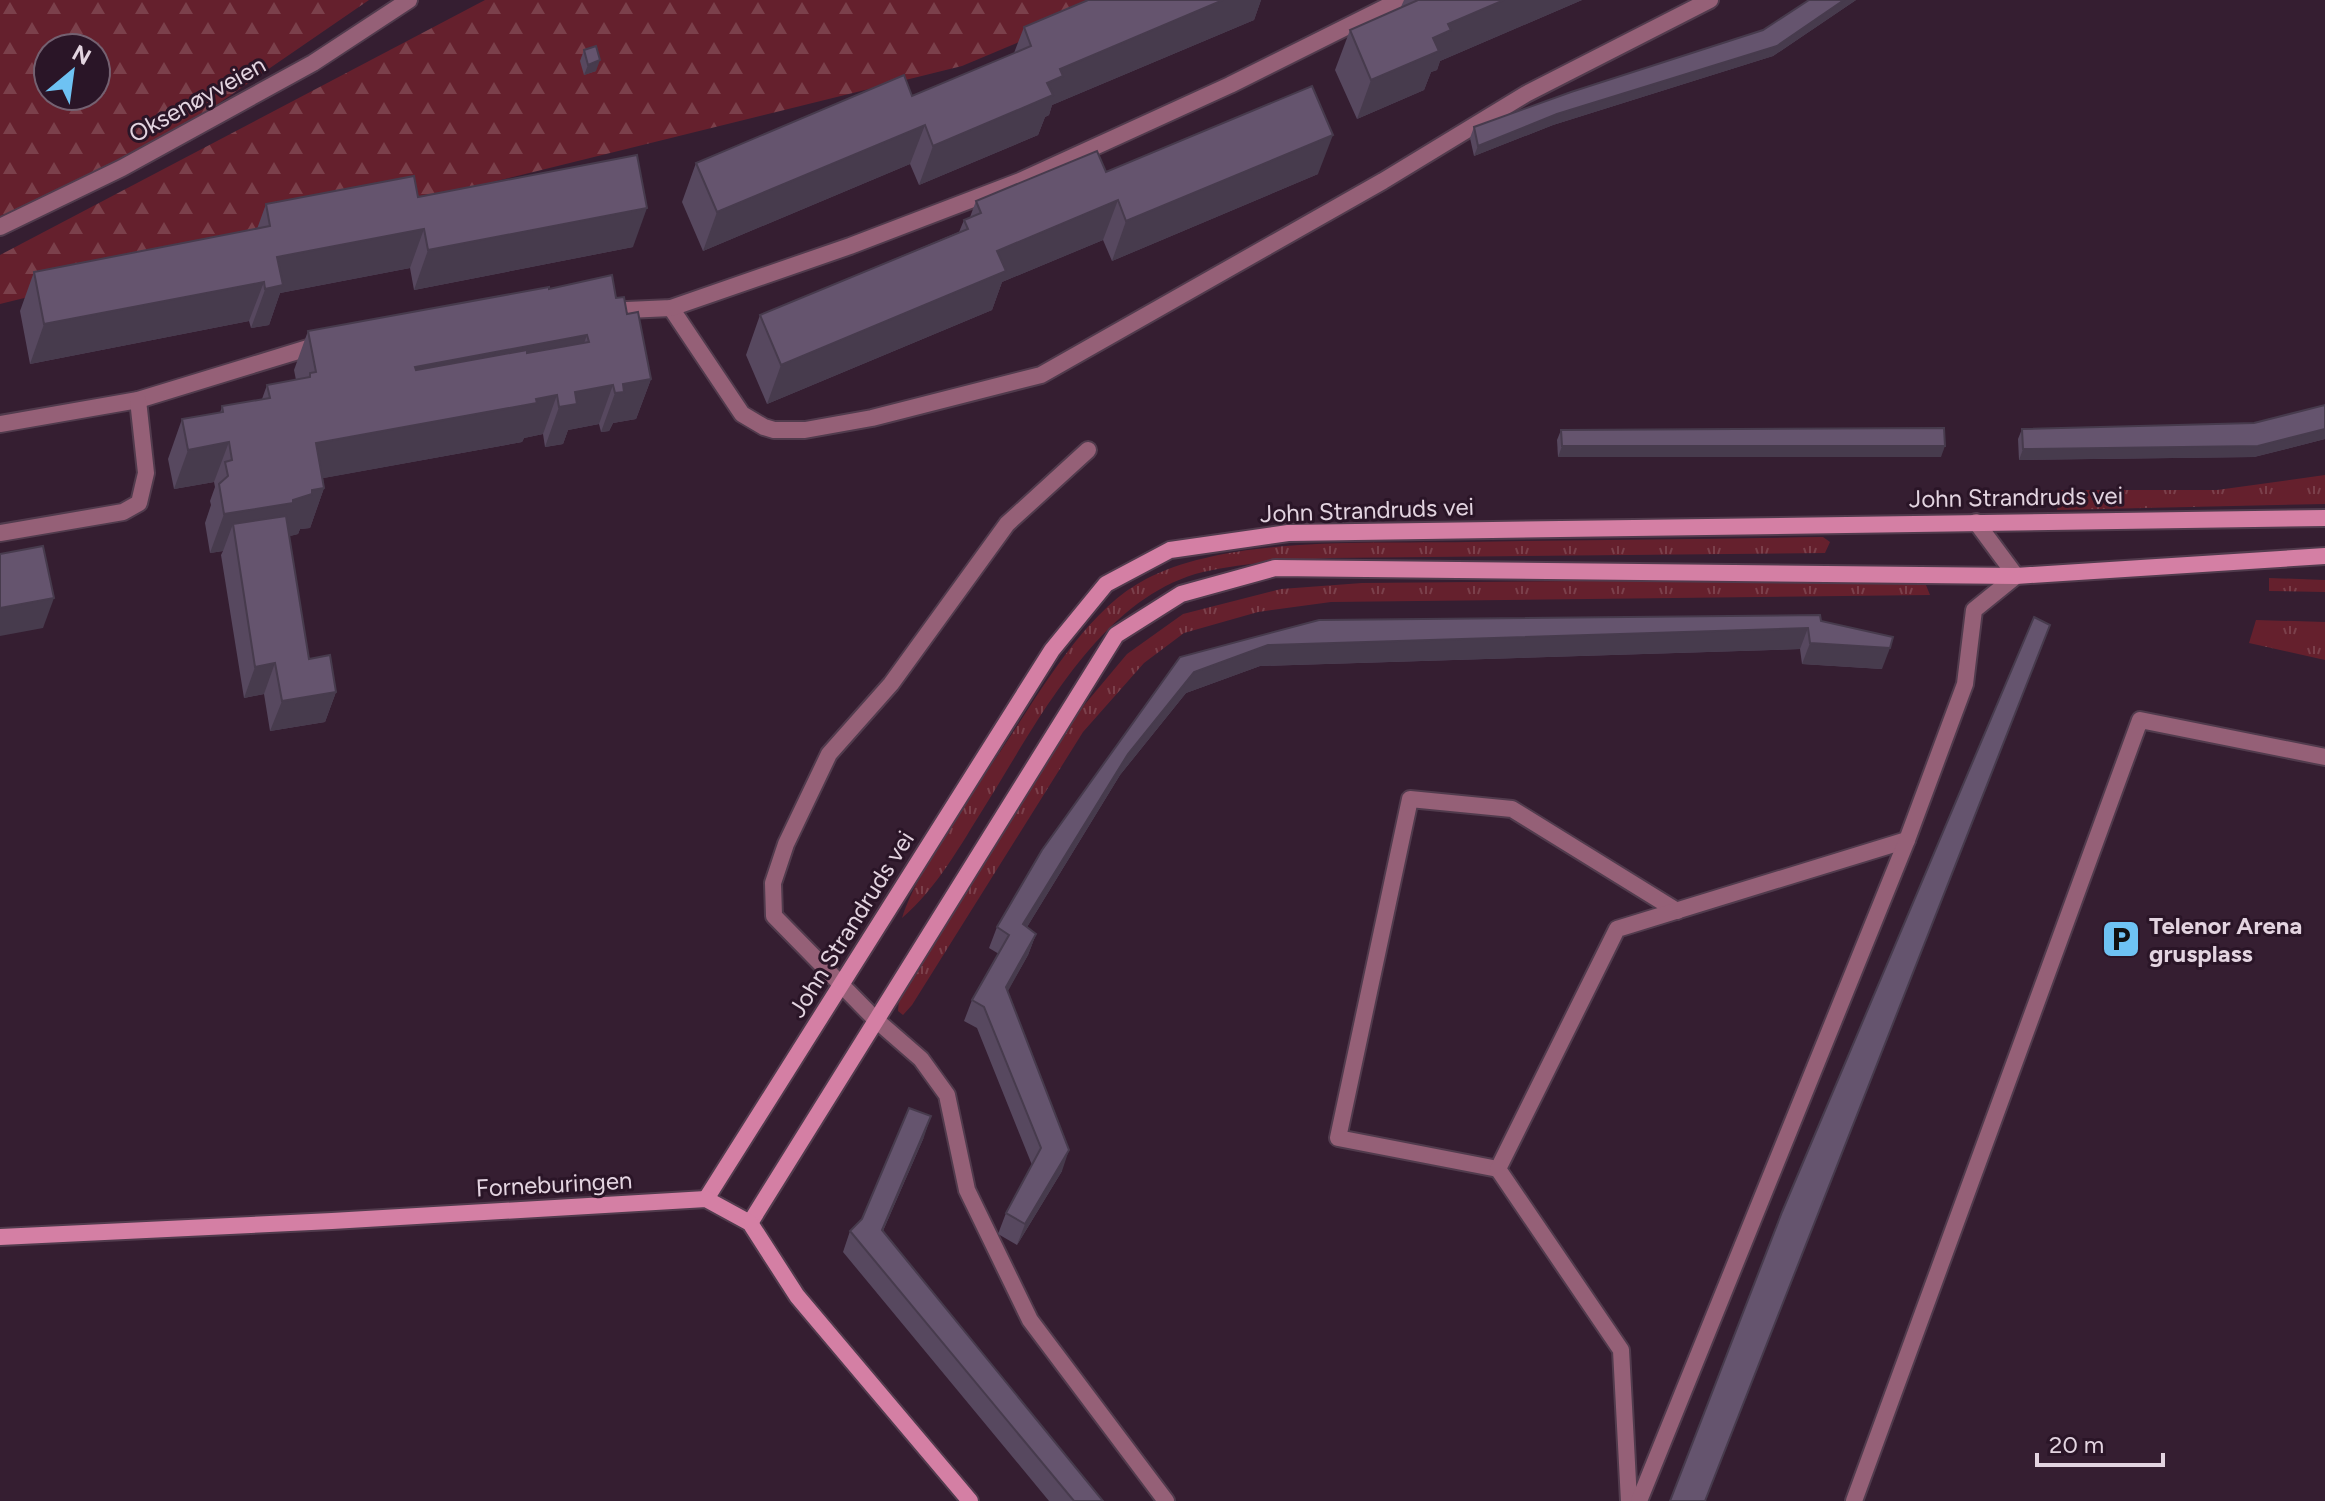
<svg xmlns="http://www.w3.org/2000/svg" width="2325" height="1501" viewBox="0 0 2325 1501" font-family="Figtree,sans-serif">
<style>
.grass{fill:url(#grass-tufts)}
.forest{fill:url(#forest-firs);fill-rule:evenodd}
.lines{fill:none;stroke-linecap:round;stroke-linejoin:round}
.lane-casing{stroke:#513b4d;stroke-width:20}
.street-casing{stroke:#513b4d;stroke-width:20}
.secondary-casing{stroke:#513b4d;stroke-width:20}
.lane{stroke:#956077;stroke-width:16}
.street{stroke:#956077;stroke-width:16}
.secondary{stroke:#d47fa4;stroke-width:16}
.wall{fill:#57485f}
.shaded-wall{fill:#473b4d}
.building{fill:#65546e;stroke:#473b4d;stroke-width:2;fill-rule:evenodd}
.labels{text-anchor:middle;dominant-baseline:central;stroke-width:6;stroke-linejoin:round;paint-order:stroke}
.street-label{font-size:24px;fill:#e3d4e0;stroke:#2a1527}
.poi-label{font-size:24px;font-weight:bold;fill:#e3d4e0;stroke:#2a1527;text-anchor:start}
</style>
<defs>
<pattern id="grass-tufts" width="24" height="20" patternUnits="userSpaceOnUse" patternTransform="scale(2)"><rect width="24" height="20" fill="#65202d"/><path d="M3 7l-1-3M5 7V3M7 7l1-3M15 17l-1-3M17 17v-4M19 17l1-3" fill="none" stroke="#7b404b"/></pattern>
<pattern id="forest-firs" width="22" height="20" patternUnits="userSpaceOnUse" patternTransform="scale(2)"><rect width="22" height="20" fill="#65202d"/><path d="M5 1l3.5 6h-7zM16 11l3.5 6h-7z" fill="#7b404b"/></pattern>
</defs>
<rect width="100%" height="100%" fill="#351e31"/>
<g class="grass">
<polygon points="2325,475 2325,504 2057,510 2060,490 2217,490"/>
<path d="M1823,537L1830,542L1825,553L1330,558C1288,561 1245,562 1203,572C1100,597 1037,723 985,806C960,846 937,888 902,918C911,889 928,864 944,839C963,810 980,781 1000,752C1038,696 1084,611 1146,579C1231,535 1373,544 1467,542C1586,540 1705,539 1823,537Z"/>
<polygon points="1922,575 1930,595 1331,602 1258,612 1184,633 1144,663 1083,732 912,1005 903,1015 898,1011 900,987 1070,722 1127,654 1183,614 1281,589 1362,583 1782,579"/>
<polygon points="2269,578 2325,580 2325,592 2269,591"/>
<polygon points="2256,620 2325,622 2325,660 2249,643"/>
</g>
<g class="forest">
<path d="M0,0H369L84,196L0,232ZM48,48H96V96H48Z"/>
<polygon points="485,0 1119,0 962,66 0,304 0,255"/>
</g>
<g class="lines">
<g class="lane-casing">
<g id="lane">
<polyline points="671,308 742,414 764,427 774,430 805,430 872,418 1041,375 1383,181 1526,94 1710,0"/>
<polyline points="605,311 671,308 850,246 1020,181 1230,85 1400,0"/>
<polyline points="0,424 138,400 321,344"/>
<polyline points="1088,450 1007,524 891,684 829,754 786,844 773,883 774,916 875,1019 921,1059 947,1095 967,1190 1030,1320 1166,1501"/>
<polyline points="0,533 123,512 139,503 146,473 138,400"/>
<polyline points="1498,1169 1338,1138 1410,799 1512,809 1677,911"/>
<polyline points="1629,1501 1621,1350 1498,1169 1617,929 1907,840"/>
<polyline points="1639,1501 1907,840 1965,684 1974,610 2016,576 1976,522"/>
<polyline points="1854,1501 2140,720 2325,757"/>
</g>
</g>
<g class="street-casing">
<polyline id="street" points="0,227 122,168 313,63 409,0"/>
</g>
<g class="secondary-casing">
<g id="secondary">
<polyline points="706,1199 1052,650 1106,584 1170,550 1288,533 2325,518"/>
<polyline points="750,1223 1116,635 1181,594 1275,568 2016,576 2325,556"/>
<polyline points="0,1237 332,1221 706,1199 750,1223 797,1296 970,1501"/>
</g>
</g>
<use href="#lane" class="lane"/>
<use href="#street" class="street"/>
<use href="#secondary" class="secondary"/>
</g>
<g class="wall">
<polygon points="1088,0 1261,0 1254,20 1052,105 1049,115 1045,117 1038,135 919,185 910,164 703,251 682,202 696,163 912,96 1014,53 1024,27"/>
<polygon points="1404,0 1582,0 1440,61 1437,70 1431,72 1424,90 1357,119 1335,70 1350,30 1400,9"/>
<polygon points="1809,0 1856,0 1773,56 1553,125 1474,156 1470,138 1474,127 1763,30"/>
<polygon points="584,50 596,71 584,75 580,61"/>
<polygon points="1106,172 1318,174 1112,261 1103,240 1002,282 992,310 767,404 746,355 760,315 959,232 964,220 970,217 976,201"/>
<polygon points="418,197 633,247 414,290 410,268 280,293 269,325 251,328 249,321 30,364 20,311 34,272 257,229 266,204"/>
<polygon points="549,289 616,298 627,314 651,379 636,419 613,423 609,431 601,432 599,424 568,430 563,444 545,447 543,434 524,438 522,442 323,478 324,488 310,528 300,529 298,534 289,536 309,659 336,692 325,722 270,731 264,694 244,698 221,555 223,551 210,553 205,523 211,505 210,501 215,487 214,482 174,489 168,459 182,419 220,413 222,406 262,399 267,385 296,380 294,370 308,331"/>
<polygon points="2325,405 2325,439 2254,457 2019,460 2018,439 2022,429 2254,423"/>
<polygon points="1561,430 1941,457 1558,457 1557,440"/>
<polygon points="1821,621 1882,669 1802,664 1800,649 1260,666 1186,693 1120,775 1027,927 1036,934 1028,955 1007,992 1062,1171 1017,1245 998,1234 1006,1213 1032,1165 977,1028 964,1021 972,1000 999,954 989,948 997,927 1180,657"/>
<polygon points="924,1137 883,1231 1103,1501 1049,1501 843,1252 850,1231 862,1219"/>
</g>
<g class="shaded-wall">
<polygon points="1223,0 1261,0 1254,20 1052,105 1049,115 1045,117 1038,135 919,185 933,146 1047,83 1060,69"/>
<polygon points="1504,0 1582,0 1440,61 1437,70 1431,72 1424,90 1357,119 1371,80 1433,38 1448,24"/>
<polygon points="1844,0 1856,0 1773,56 1553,125 1474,156 1478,146"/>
<polygon points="600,60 596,71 584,75 588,65"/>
<polygon points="925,125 910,164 703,251 717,212"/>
<polygon points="1333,135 1318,174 1112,261 1126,221"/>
<polygon points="1118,200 1103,240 1002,282 992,310 767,404 781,365 997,251"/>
<polygon points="647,208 633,247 414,290 428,250"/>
<polygon points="424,229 410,268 280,293 269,325 251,328 277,257"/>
<polygon points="264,282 249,321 30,364 44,324"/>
<polygon points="587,335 573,374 401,406 415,367"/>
<polygon points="651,379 636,419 613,423 609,431 601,432 615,393 623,384"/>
<polygon points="613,385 599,424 568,430 563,444 545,447 559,407 575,392"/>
<polygon points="557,395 543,434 524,438 522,442 302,482 316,443"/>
<polygon points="2325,429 2325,439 2254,457 2019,460 2023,449"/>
<polygon points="229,442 214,482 174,489 188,450"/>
<polygon points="1562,446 1945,446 1941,457 1558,457"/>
<polygon points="324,488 310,528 300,529 298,534 280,539 233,524 223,551 210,553 224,514 293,500 312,490"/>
<polygon points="54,598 43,628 0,636 0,608"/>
<polygon points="1808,628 1800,649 1260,666 1186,693 1120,775 1016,945 1023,924 1128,754 1194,672 1268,645"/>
<polygon points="1810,643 1890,648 1882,669 1802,664"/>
<polygon points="275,663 264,694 244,698 255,667"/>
<polygon points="336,692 325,722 270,731 282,701"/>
<polygon points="1036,934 1028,955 998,1009 1006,987"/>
<polygon points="931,1116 924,1137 874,1251 882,1230"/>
<polygon points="1069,1150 1062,1171 1017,1245 1025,1224"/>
</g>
<g class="building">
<polygon points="1088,0 1223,0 1060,69 1063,76 1047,83 1053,95 933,146 925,125 717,212 696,163 904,75 912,96 1031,46 1024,27"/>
<polygon points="1418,0 1504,0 1448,24 1451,30 1433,38 1439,51 1371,80 1350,30"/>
<polygon points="1809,0 1844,0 1777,46 1557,114 1478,146 1474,127 1571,92 1763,30"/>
<polygon points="596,46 600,60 588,65 584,50"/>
<polygon points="1312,86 1333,135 1126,221 1118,200 997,251 1006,271 781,365 760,315 968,229 964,220 981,213 976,201 1097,151 1106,172"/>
<polygon points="637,155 647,208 428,250 424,229 277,257 283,285 265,289 264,282 44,324 34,272 270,226 266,204 414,176 418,197"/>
<path d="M612,275L616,298L624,297L627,314L638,312L651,379L623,384L624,392L615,393L613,385L575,392L577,404L559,407L557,395L536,399L537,403L316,443L324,488L312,490V494L293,500V503L224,514L219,484L228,476L225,462L232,460L229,442L188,450L182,419L223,412L222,406L270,398L267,385L310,377V373L316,372L308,331L549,287V289ZM587,335L589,342L527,353V350L416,370L415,367Z"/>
<polygon points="2325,405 2325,429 2258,446 2023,449 2022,429 2254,423"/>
<polygon points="1944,428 1945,446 1562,446 1561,430"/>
<polygon points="286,516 309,659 330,655 336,692 282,701 275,663 255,667 233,524"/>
<polygon points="43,546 54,598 0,608 0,554"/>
<polygon points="1820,615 1821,621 1893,637 1890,648 1810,643 1808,628 1268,645 1194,672 1128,754 1023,924 1036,934 1006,987 1069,1150 1025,1224 1006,1213 1041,1148 984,1007 972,1000 1009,935 997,927 1042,850 1180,657 1319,620"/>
<polygon points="2034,617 2050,625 1705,1501 1670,1501 1782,1212"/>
<polygon points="909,1108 931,1116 882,1230 1103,1501 1074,1501 850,1231 862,1219"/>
</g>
<defs>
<g id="parking-square" transform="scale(2)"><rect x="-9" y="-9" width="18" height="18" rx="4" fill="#6ec2f3" stroke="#2a1527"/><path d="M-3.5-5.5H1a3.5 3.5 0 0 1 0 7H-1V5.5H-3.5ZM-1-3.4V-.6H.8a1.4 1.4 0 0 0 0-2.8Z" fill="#111"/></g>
</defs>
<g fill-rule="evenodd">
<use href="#parking-square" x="2121" y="939"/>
</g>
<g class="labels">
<g class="street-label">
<text transform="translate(197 99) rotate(-29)">Oksenøyveien</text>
<text transform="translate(2016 497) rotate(-1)">John Strandruds vei</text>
<text transform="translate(1367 510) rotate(-2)">John Strandruds vei</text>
<text transform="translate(851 924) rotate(-58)">John Strandruds vei</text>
<text transform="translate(554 1184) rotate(-3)">Forneburingen</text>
</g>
<g class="poi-label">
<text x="2149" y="925">Telenor Arena<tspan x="2149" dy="28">grusplass</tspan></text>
</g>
</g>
<g transform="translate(72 72) rotate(29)"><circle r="38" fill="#2a1527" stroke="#746171" stroke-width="2"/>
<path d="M0-6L14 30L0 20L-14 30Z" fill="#6ec2f3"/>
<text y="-12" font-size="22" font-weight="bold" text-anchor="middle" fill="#e3d4e0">N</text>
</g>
<path d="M2037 1453v12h126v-12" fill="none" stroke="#e3d4e0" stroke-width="4"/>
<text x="2049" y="1453" font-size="24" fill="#e3d4e0" stroke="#2a1527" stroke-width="6" paint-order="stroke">20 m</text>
</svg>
